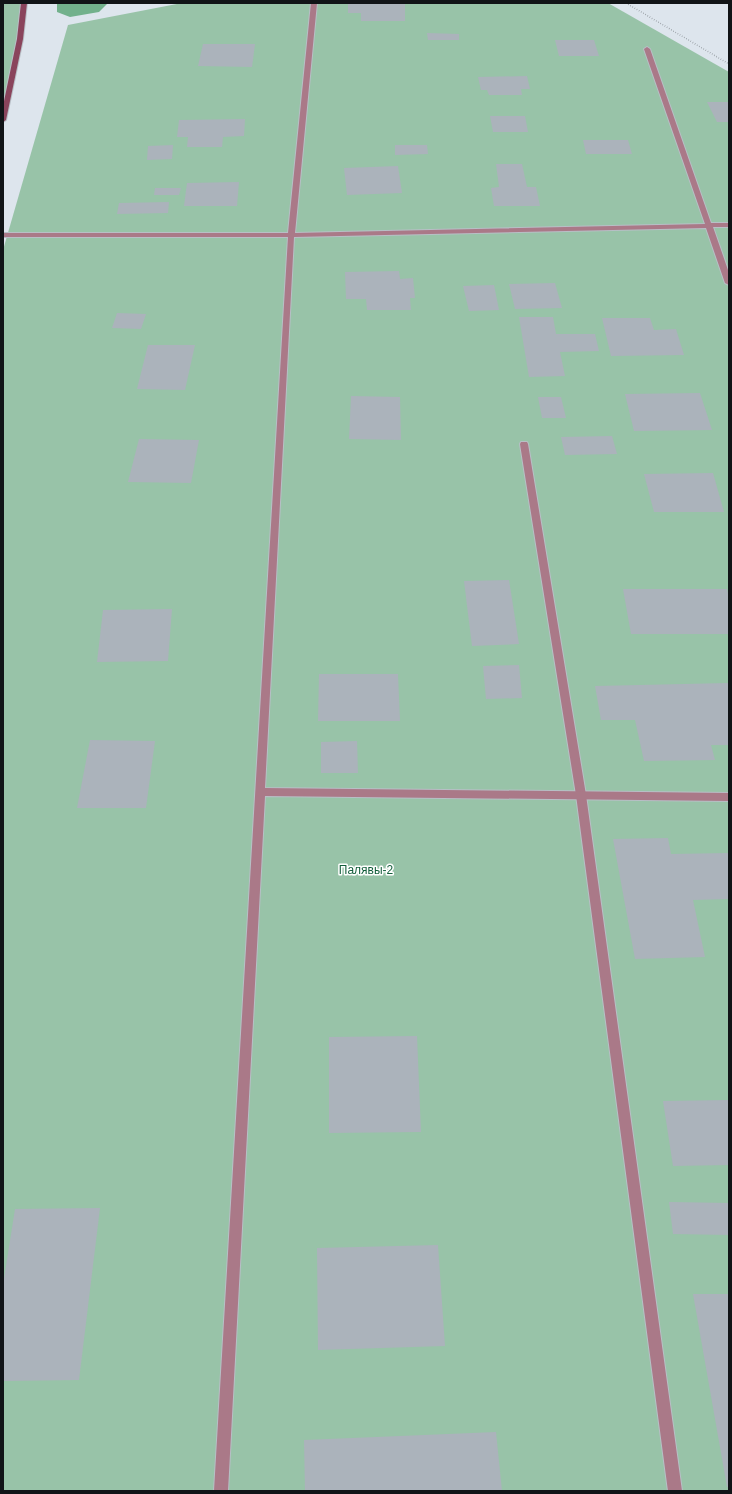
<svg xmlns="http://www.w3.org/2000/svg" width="732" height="1494" viewBox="0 0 732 1494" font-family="Helvetica,sans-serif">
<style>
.green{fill:#98c3a8}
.forest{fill:#72b18c}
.building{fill:#abb3bb}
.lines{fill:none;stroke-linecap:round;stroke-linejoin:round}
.lane-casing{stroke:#b8bfc6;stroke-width:2}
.street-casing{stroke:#b8bfc6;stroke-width:2}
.secondary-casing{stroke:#b8bfc6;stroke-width:2}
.path{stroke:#7b8186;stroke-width:1.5;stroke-dasharray:0.5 2;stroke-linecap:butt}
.lane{fill:#aa7988;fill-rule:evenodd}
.street{fill:#aa7988;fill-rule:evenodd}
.secondary{fill:#8a445c;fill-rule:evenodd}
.labels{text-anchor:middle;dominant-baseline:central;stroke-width:3;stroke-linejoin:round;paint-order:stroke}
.park-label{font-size:12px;fill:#135e3b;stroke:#fff}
</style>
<rect width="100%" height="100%" fill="#dde5ed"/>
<g class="green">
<polygon points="3,3 24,3 3,120"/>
<polygon points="182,3 608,3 729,72 729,1491 3,1491 3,250 68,25"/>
</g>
<polygon class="forest" points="57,3 108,3 99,12 70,17 57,12"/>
<g class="building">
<polygon points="348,3 405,3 405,21 361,21 361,13 348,13"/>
<polygon points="427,33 459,34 459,40 428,40"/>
<polygon points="555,40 594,40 599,56 559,56"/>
<polygon points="203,44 255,44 252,67 198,66"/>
<polygon points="527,76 530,89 521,89 522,95 489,95 487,90 481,90 478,77"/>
<polygon points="707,102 729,102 729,122 717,122"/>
<polygon points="490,116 525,116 528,132 493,132"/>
<polygon points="245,119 244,136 223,137 222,147 187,147 188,137 177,137 179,120"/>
<polygon points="583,140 628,140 632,154 586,154"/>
<polygon points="173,145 172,159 147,160 148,146"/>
<polygon points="395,145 427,145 428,154 395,155"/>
<polygon points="496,164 522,164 527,187 536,187 540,206 494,206 491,188 499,187"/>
<polygon points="398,166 402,193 347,195 344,168"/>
<polygon points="239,182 237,206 184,206 187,183"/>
<polygon points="155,188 181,188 179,195 154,195"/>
<polygon points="169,202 168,213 117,214 119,203"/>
<polygon points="399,271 400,279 413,278 415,298 410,298 411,310 367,310 366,299 346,299 345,272"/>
<polygon points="555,283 562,308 515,309 509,284"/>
<polygon points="494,285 499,310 469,311 463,286"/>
<polygon points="117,313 146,314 141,329 112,328"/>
<polygon points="519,317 553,317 556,334 595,334 599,351 560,352 565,376 529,377"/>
<polygon points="602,318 650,318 654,330 676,329 684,355 611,356"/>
<polygon points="148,345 195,345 185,390 137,389"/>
<polygon points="700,393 712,430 634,431 625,394"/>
<polygon points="351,396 400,397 401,440 349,439"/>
<polygon points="538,397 561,397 566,418 542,418"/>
<polygon points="612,436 617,454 565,455 561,437"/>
<polygon points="139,439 199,440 191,483 128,482"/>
<polygon points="713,473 724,512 654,512 644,474"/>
<polygon points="509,580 519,644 472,646 464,581"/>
<polygon points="623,589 727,589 729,598 729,634 631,634"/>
<polygon points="172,609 168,661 97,662 103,610"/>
<polygon points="519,665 522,698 486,699 483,666"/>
<polygon points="319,674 398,674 400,721 318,721"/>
<polygon points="728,683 729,745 711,745 715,760 644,761 635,720 601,720 595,686"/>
<polygon points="90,740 155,741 146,808 77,808"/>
<polygon points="357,741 358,773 321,773 321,742"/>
<polygon points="668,838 671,854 729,853 729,899 693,900 705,957 635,959 613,839"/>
<polygon points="417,1036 421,1132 329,1133 329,1037"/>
<polygon points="729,1100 729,1165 673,1166 663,1101"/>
<polygon points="669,1202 729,1203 729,1235 673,1234"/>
<polygon points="100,1208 79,1380 3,1381 3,1285 15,1209"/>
<polygon points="438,1245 445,1346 318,1350 317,1248"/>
<polygon points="693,1294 729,1294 729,1487 727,1487"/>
<polygon points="496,1432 502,1491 305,1491 304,1440"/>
</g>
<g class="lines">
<g class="lane-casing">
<polygon id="lane" points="521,442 527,442 528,444 586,795 682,1491 668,1491 576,795 520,444"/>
</g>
<g class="street-casing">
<polygon id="street" points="311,3 317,3 295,233 705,224 644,49 647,47 650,49 711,223 729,223 729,227 713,227 729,273 729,285 725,283 706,228 294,237 265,788 729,793 729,801 265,796 228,1491 214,1491 288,237 3,237 3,233 288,233"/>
</g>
<g class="secondary-casing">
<polygon id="secondary" points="21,3 27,3 23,39 6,120 3,122 3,106 17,39"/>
</g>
<polyline class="path" points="626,3 729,64"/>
<use href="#lane" class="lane"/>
<use href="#street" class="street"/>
<use href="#secondary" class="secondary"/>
</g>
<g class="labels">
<g class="park-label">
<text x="366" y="870">Палявы-2</text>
</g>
</g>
<rect width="732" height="1494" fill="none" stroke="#111417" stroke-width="8"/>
</svg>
